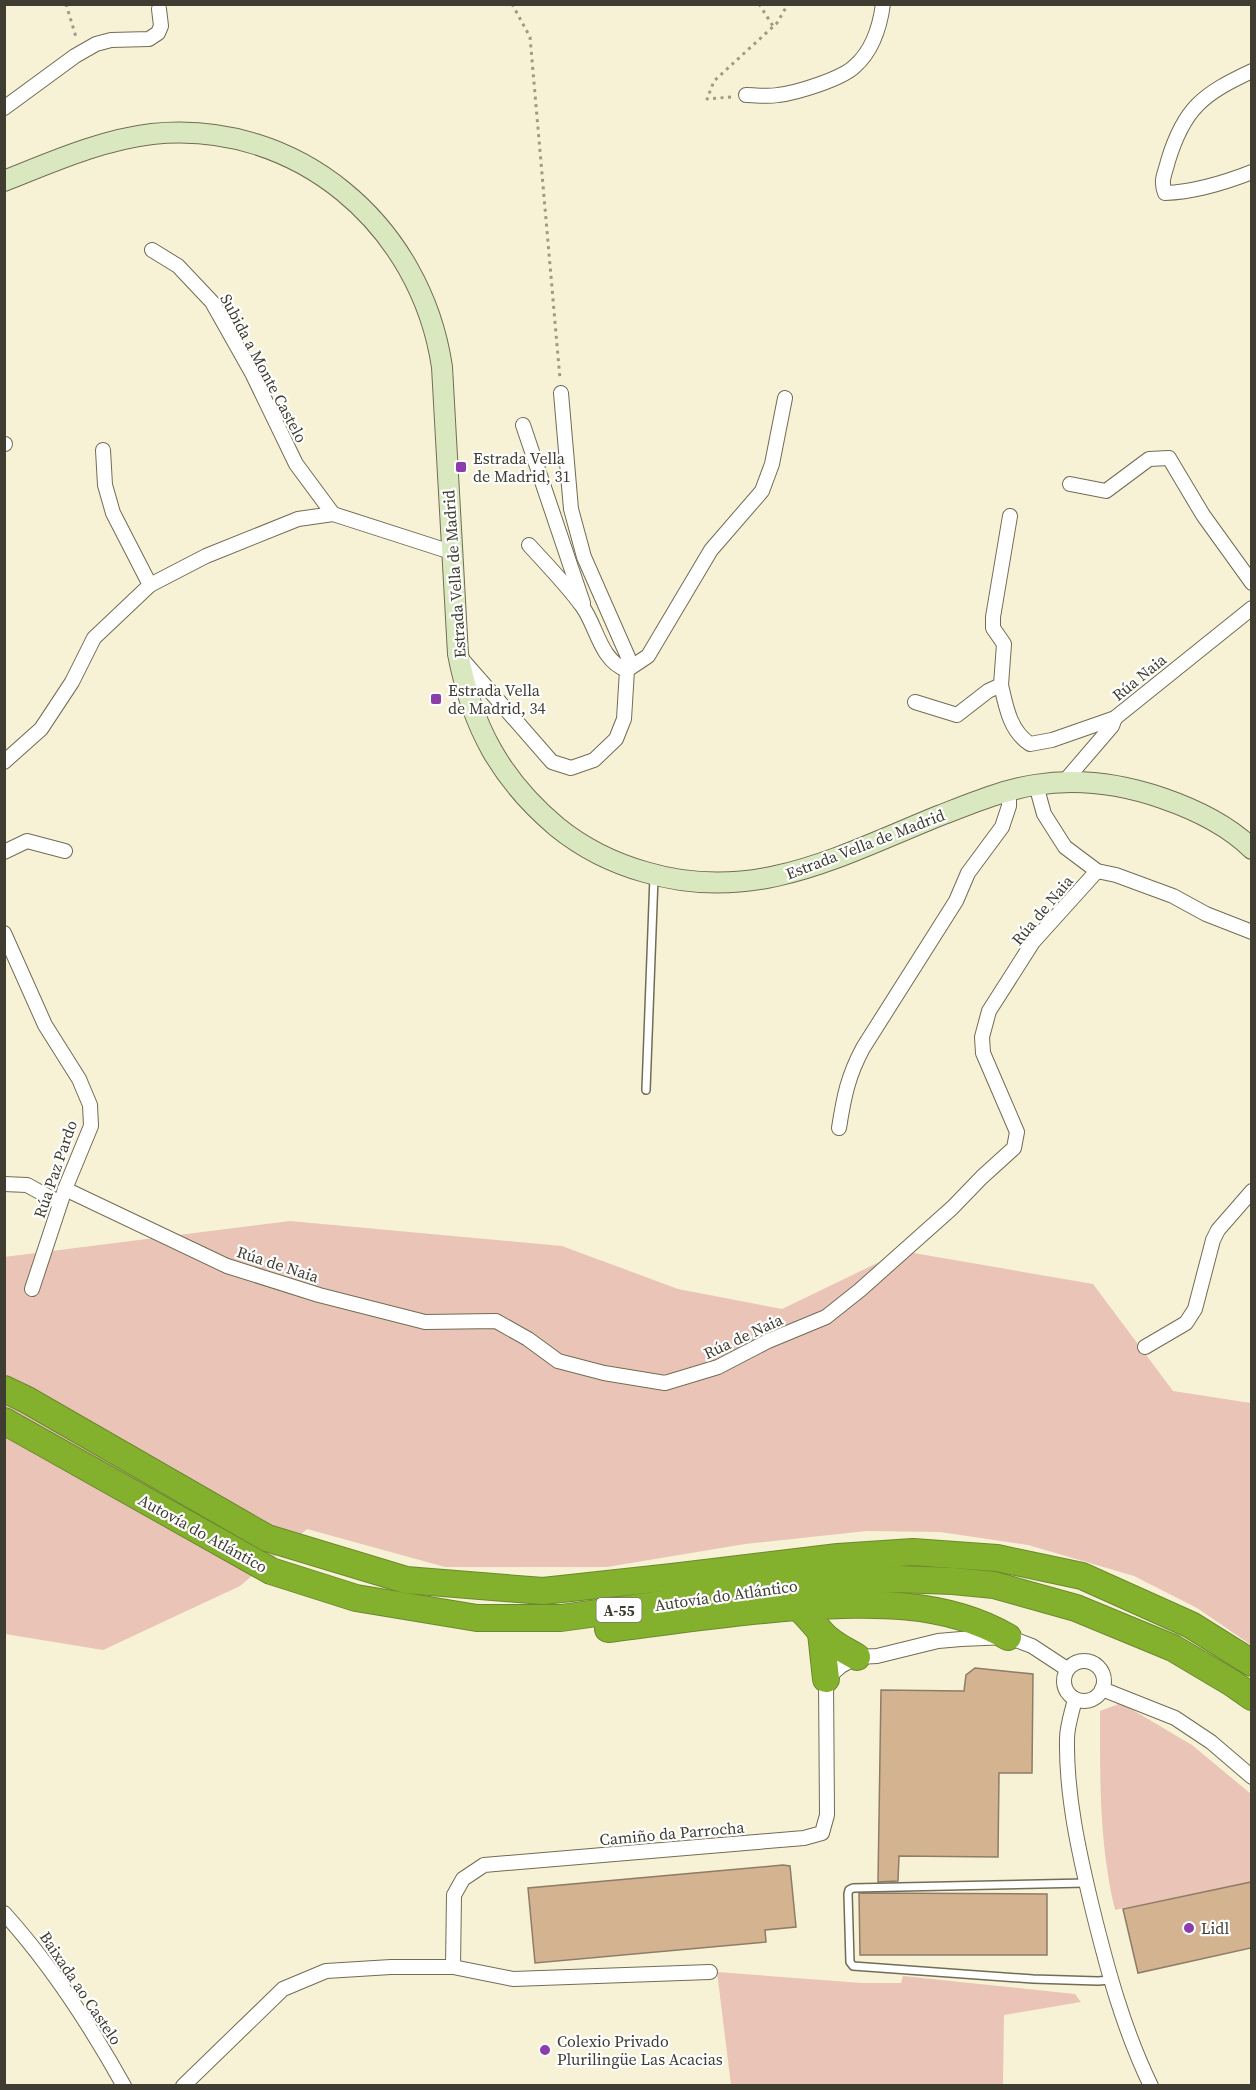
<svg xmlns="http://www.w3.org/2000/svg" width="1256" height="2090" viewBox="0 0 1256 2090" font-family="'Source Serif 4',serif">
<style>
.green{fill:#eac5b7}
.building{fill:#d4b390;stroke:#8e7c68;stroke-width:1.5}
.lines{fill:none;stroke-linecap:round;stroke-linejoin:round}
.service-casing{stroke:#716c54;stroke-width:10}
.minor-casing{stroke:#716c54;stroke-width:16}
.secondary-casing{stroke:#716c54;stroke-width:22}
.motorway-casing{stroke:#6c882f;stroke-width:28}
.path{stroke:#9e9a86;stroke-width:3;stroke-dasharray:3 4.5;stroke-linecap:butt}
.service{stroke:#fff;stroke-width:7}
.minor{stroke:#fff;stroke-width:14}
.secondary{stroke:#dae8c0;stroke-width:20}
.motorway{stroke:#84b12d;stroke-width:26}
.poi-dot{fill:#8c3cab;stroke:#fefefe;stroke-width:2}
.labels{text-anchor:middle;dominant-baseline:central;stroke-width:4.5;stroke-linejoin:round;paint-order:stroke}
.shield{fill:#fefefe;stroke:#78776f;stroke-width:1.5}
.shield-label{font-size:15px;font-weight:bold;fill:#3f3d32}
.street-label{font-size:16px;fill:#3f3d32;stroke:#fefefe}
.poi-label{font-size:16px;fill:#3f3d32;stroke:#fefefe;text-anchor:start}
</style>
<rect width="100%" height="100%" fill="#f7f2d6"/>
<g class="green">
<polygon points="290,1221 562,1246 678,1289 782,1309 902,1251 1093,1284 1173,1391 1251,1403 1251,1645 1197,1608 1134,1576 1028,1545 940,1532 867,1531 745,1544 607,1567 445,1567 307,1529 240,1586 103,1650 5,1634 4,1257"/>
<path d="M1121,1703L1192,1745L1251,1794V1882L1115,1910C1099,1844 1100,1779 1100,1711Z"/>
<polygon points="717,1972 862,1983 901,1983 903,1976 1075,1994 1081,2002 1004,2015 1003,2085 731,2085"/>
</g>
<g class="building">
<polygon points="975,1668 1033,1674 1032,1773 999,1773 998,1857 899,1856 898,1881 878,1882 881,1690 964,1691 966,1675"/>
<polygon points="783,1865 790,1866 796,1927 765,1930 766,1942 535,1963 528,1888"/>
<polygon points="1251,1882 1251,1948 1138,1973 1123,1909"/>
<polygon points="859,1893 1047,1894 1047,1955 860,1955"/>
</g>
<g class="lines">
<g class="service-casing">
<g id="service">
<polyline points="646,1090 654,877"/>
<polyline points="1086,1883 853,1888 849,1890 848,1894 850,1962 853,1966 1033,1979 1098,1981 1111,1980"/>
</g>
</g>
<g class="minor-casing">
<g id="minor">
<path d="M1252,71C1203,94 1184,108 1168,161C1165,174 1160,180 1165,193C1195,192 1224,183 1252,172"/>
<path d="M746,95C756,95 767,97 778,95C796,93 842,79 855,66C872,51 880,26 883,4"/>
<polyline points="4,108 75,56 96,44 111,40 149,39 158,33 161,26 159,9"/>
<polyline points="152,250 178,266 212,302 252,373 296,464 333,514"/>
<polyline points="523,425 583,603"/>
<polyline points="4,444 5,444"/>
<polyline points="103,450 105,485 113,513 150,585"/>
<polyline points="1070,484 1106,491 1149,459 1169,458 1203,515 1252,583"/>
<path d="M529,545C547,565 566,584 582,606C597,626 600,661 627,670L628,657L584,557L571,509L561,393"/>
<polyline points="461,658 552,762 571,768 594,760 616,739 624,719 627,670 648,656 711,550 762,491 772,464 785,398"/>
<polyline points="1001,685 1004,644 993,628 993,617 1010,516"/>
<path d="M915,702L957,715L988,691L1001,685C1006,707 1010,731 1030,744L1052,740L1115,718L1252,608"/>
<polyline points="4,762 41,729 72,682 94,638 150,585 206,556 298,519 333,514 451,552"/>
<polyline points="1064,782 1112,726 1115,718"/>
<polyline points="1036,785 1044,814 1065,847 1097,871 1116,875 1173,896 1206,914 1252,932"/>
<polyline points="4,852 27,841 65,851"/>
<polyline points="4,933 45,1025 79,1079 90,1105 91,1126 65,1189 32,1289"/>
<path d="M839,1128C844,1096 848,1076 863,1048L956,901L968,873L1002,827L1009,806V790"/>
<polyline points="4,1184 27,1185 60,1203"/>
<polyline points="65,1189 227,1266 319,1295 425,1322 496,1321 528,1339 558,1361 604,1373 665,1383 718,1367 768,1341 826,1317 860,1290 952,1208 982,1177 1014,1148 1017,1132 983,1053 982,1037 989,1011 1033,942 1097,871"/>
<polyline points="1145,1347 1186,1323 1195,1309 1213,1240 1218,1230 1252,1191"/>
<circle cx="1084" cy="1681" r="20"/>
<polyline points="1102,1689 1175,1718 1211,1742 1252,1777"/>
<path d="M1075,1699C1072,1712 1067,1726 1067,1739C1066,1795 1079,1853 1092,1907C1107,1968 1123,2028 1151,2086"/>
<path d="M4,1913C51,1965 90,2025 124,2086"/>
<polyline points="453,1967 513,1979 710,1972"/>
<polyline points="183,2086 283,1989 326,1971 391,1967 453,1967 454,1895 463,1879 484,1865 804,1838 822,1833 827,1815 826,1679 841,1666 857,1657 877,1656 938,1641 961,1639 1008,1637 1032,1646 1067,1669"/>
</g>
</g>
<g class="secondary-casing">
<path id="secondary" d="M4,181C52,162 101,140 152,134C297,119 421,225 442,367L458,654C472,726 500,779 557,827C583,848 613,863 645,872C755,905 841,855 941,815C972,803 1003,790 1035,785C1078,778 1121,784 1162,798C1194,809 1228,825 1252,849"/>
</g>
<g class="motorway-casing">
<g id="motorway">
<polyline points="4,1389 27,1400 267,1538 406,1580 543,1591 672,1577 838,1557 913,1552 997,1558 1082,1576 1191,1625 1252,1663"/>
<polyline points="4,1421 271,1571 356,1598 477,1618 561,1618 809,1584 896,1579 953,1581 994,1585 1076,1608 1173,1648 1232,1683 1252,1697"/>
<path d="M798,1607C807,1615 813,1623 821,1632C830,1643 845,1650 857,1657"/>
<path d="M608,1629C672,1621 735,1611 799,1607C871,1603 944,1600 1008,1637"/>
<polyline points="821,1633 826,1679"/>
</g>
</g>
<g class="path">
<polyline points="66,4 76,37"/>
<polyline points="512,4 530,37 560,379"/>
<polyline points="759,4 773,26"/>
<polyline points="731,97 707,99 714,81 777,23 788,4"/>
</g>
<use href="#service" class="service"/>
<use href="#minor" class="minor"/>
<use href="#secondary" class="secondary"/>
<use href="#motorway" class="motorway"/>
</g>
<g class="poi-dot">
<rect x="455" y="461" width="12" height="12" rx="3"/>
<rect x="430" y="693" width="12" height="12" rx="3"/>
<circle cx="1189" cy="1928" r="6"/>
<circle cx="545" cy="2050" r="6"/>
</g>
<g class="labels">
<rect class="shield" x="596.5" y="1598" width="45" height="24" rx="4.5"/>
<g class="shield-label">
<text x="619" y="1610">A-55</text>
</g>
<g class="street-label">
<text transform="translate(264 368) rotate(62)">Subida a Monte Castelo</text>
<text transform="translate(454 574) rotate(-94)">Estrada Vella de Madrid</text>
<text transform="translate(1139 677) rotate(-39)">Rúa Naia</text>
<text transform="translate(865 844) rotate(-21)">Estrada Vella de Madrid</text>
<text transform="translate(1042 910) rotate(-50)">Rúa de Naia</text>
<text transform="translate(55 1169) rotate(-71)">Rúa Paz Pardo</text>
<text transform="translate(278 1264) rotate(18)">Rúa de Naia</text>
<text transform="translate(743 1336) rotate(-25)">Rúa de Naia</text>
<text transform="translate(203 1533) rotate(29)">Autovía do Atlántico</text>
<text transform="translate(726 1595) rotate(-8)">Autovía do Atlántico</text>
<text transform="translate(672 1833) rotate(-5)">Camiño da Parrocha</text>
<text transform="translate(81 1988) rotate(56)">Baixada ao Castelo</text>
</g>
<g class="poi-label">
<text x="473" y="458">Estrada Vella<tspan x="473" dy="18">de Madrid, 31</tspan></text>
<text x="448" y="690">Estrada Vella<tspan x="448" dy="18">de Madrid, 34</tspan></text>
<text x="1201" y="1928">Lidl</text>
<text x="557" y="2041">Colexio Privado<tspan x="557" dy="18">Plurilingüe Las Acacias</tspan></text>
</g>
</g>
<rect width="1256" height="2090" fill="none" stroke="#3f3d32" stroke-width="12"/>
</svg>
